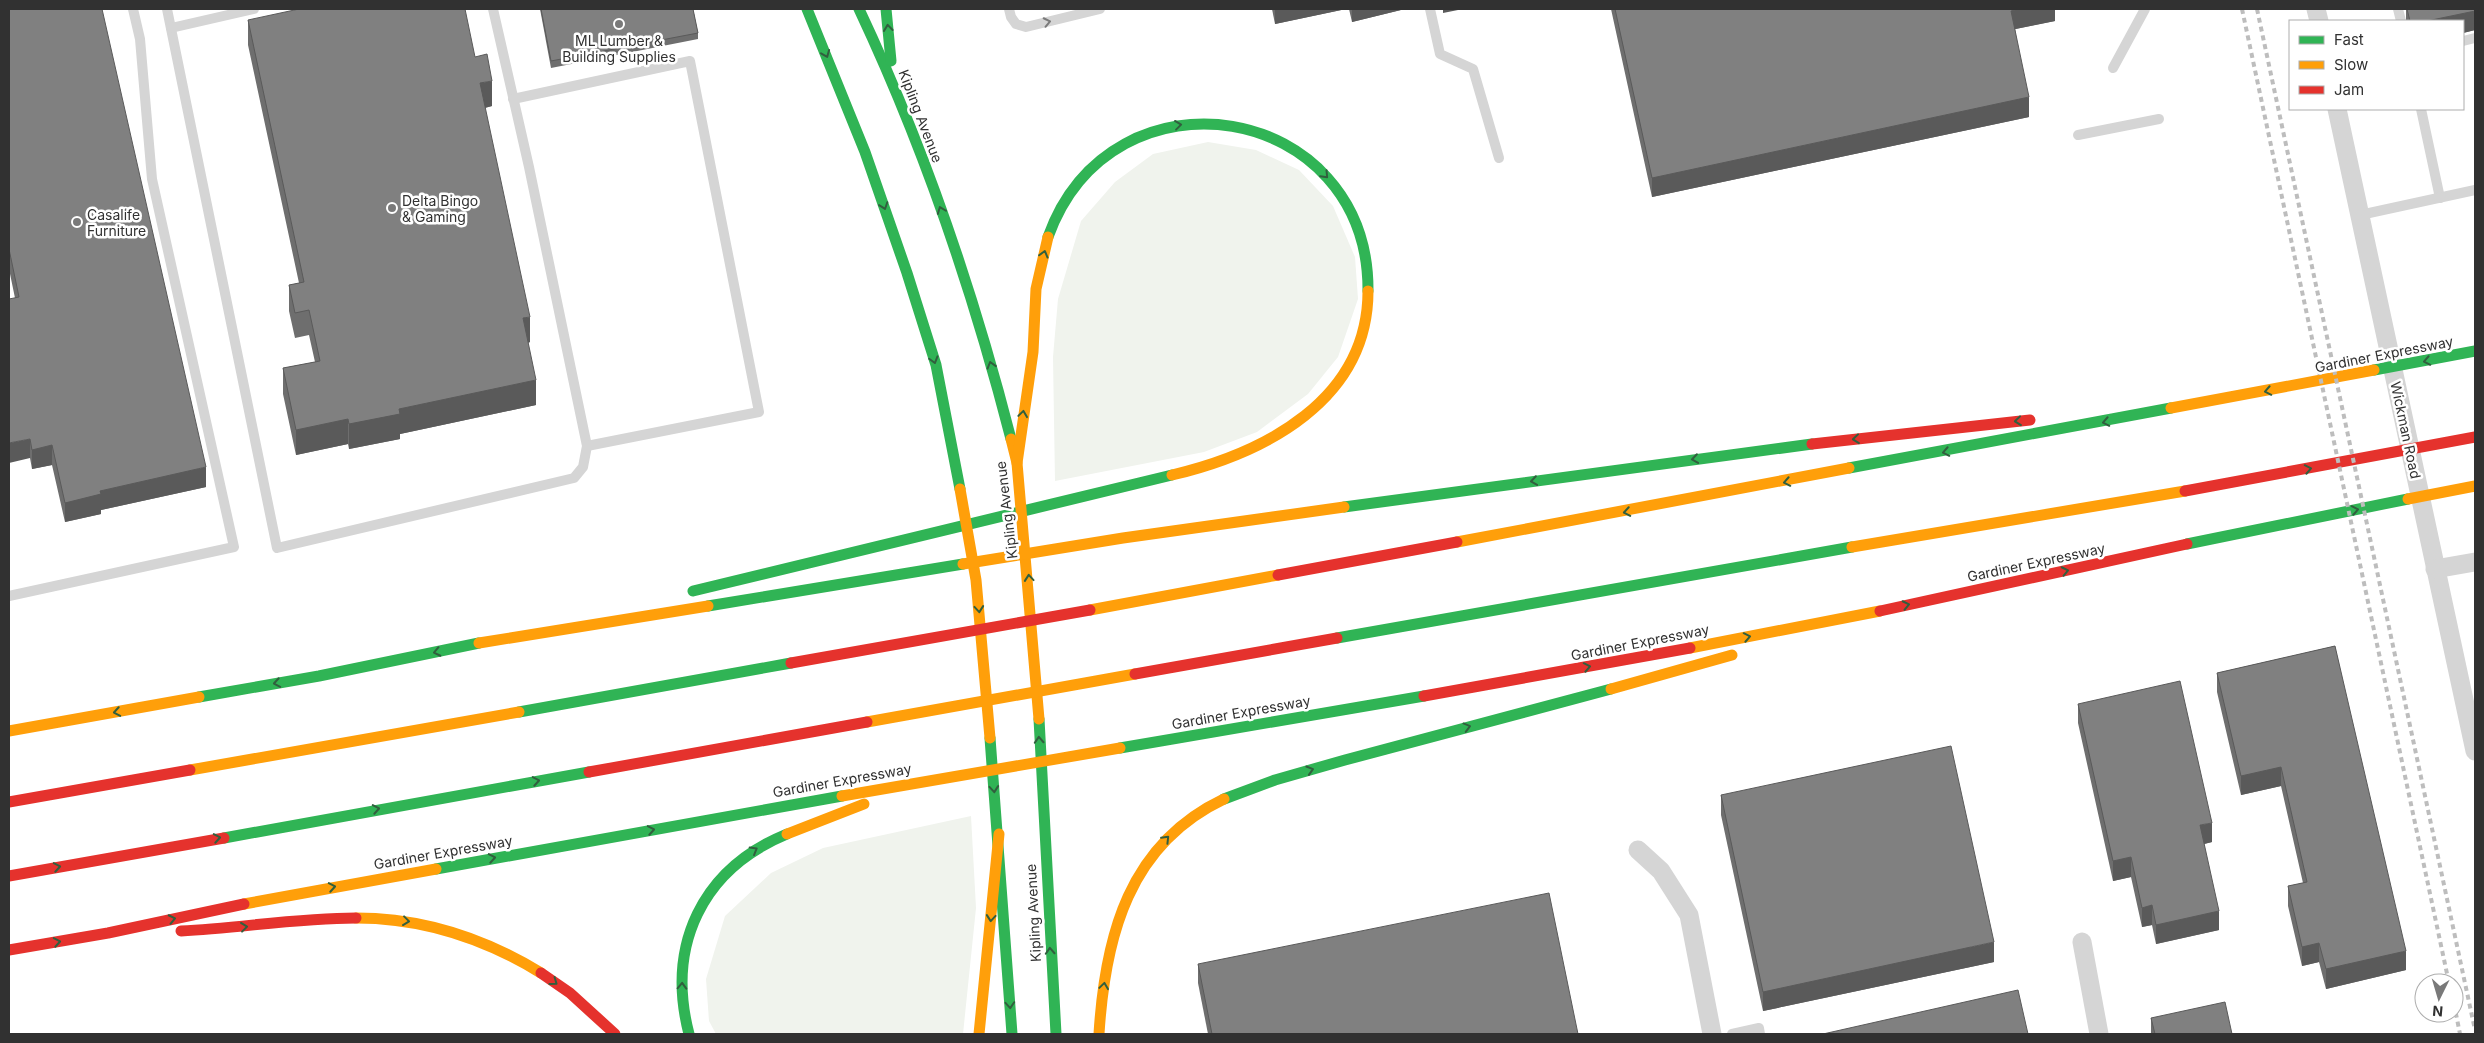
<svg xmlns="http://www.w3.org/2000/svg" width="2484" height="1043" viewBox="0 0 2484 1043" font-family="Inter,sans-serif">
<style>
.green{fill:#f0f3ed}
.lines{fill:none;stroke-linecap:round;stroke-linejoin:round}
.lane{stroke:#d5d5d5;stroke-width:10}
.street{stroke:#d5d5d5;stroke-width:19}
.fast{stroke:#30b455;stroke-width:11}
.slow{stroke:#ff9f0a;stroke-width:11}
.jam{stroke:#e5322d;stroke-width:11}
.rail{stroke:#bdbdbd;stroke-width:4;stroke-dasharray:5 4;stroke-linecap:butt}
.wall{fill:#6e6e6e}
.shaded-wall{fill:#5a5a5a}
.building{fill:#808080;stroke:#5a5a5a}
.oneway{stroke:#7b7b7b}
.oneway2{stroke:#315f3e}
.poi-dot{fill:#797979;stroke:#fff;stroke-width:2}
.labels{text-anchor:middle;dominant-baseline:central;stroke-width:5;stroke-linejoin:round;paint-order:stroke}
.poi-label{font-size:14px;fill:#313131;stroke:#fff;text-anchor:start}
.street-label{font-size:14px;fill:#313131;stroke:#fff}
</style>
<rect width="100%" height="100%" fill="#fff"/>
<g class="green">
<polygon points="1208,142 1256,150 1299,170 1333,206 1355,257 1358,299 1338,357 1308,394 1257,432 1204,452 1055,481 1053,357 1058,299 1081,221 1115,182 1153,154"/>
<polygon points="971,816 976,908 963,1034 716,1034 709,1021 706,979 725,916 771,873 823,848"/>
</g>
<g class="lines">
<g class="lane">
<polyline points="167,9 277,548 574,478 583,467 587,446 529,167 493,9"/>
<polyline points="1009,9 1011,17 1016,24 1026,27 1100,9"/>
<polyline points="1430,9 1440,54 1473,69 1499,158"/>
<polyline points="2398,9 2401,21"/>
<polyline points="171,28 254,9"/>
<polyline points="2463,41 2475,38"/>
<polyline points="2113,68 2145,9"/>
<polyline points="513,99 690,61 759,412 587,446"/>
<polyline points="2421,109 2440,198"/>
<polyline points="2078,135 2159,119"/>
<polyline points="2360,215 2475,190"/>
<polyline points="9,596 234,547 152,179 140,39 133,9"/>
<polyline points="1732,1034 1759,1028 1760,1034"/>
</g>
<g class="street">
<polyline points="2316,9 2319,21"/>
<polyline points="2337,109 2475,751"/>
<polyline points="2435,569 2475,562"/>
<polyline points="1638,850 1661,871 1689,915 1712,1034"/>
<polyline points="2082,942 2099,1034"/>
</g>
<g class="fast">
<polyline points="807,9 865,152 907,273 936,365 960,489"/>
<path d="M859,9C924,147 973,291 1011,439"/>
<polyline points="886,9 891,61"/>
<path d="M1048,237C1112,59 1369,102 1368,291"/>
<polyline points="2374,370 2475,351"/>
<polyline points="1849,468 2171,408"/>
<polyline points="1344,507 1812,444"/>
<polyline points="2187,544 2408,499"/>
<polyline points="693,591 1172,475"/>
<polyline points="708,606 963,564"/>
<polyline points="1337,638 1852,547"/>
<polyline points="199,697 319,676 479,643"/>
<polyline points="519,712 791,663"/>
<polyline points="1039,719 1056,1034"/>
<polyline points="990,738 1012,1034"/>
<polyline points="1120,748 1424,696"/>
<polyline points="1224,799 1275,780 1345,760 1611,689"/>
<polyline points="224,838 589,772"/>
<polyline points="436,869 842,796"/>
<path d="M689,1034C666,945 702,869 787,834"/>
</g>
<g class="slow">
<polyline points="2171,408 2374,370"/>
<polyline points="1011,439 1017,463 1039,719"/>
<polyline points="1017,463 1033,352 1036,289 1048,237"/>
<path d="M1172,475C1265,453 1368,400 1368,291"/>
<polyline points="960,489 976,580 990,738"/>
<polyline points="2408,499 2475,486"/>
<polyline points="1457,542 1849,468"/>
<polyline points="1852,547 2185,491"/>
<polyline points="963,564 1123,538 1344,507"/>
<polyline points="1090,610 1278,575"/>
<polyline points="479,643 708,606"/>
<polyline points="1690,648 1880,611"/>
<polyline points="1611,689 1732,655"/>
<polyline points="867,722 1135,674"/>
<polyline points="9,731 199,697"/>
<polyline points="190,770 519,712"/>
<polyline points="842,796 1120,748"/>
<polyline points="787,834 864,804"/>
<polyline points="244,904 436,869"/>
<path d="M356,918C424,918 484,938 541,973"/>
<polyline points="979,1034 999,834"/>
<path d="M1099,1034C1105,936 1129,844 1224,799"/>
</g>
<g class="jam">
<polyline points="1812,444 2030,420"/>
<polyline points="2185,491 2475,437"/>
<polyline points="1278,575 1457,542"/>
<polyline points="1880,611 2187,544"/>
<polyline points="791,663 1090,610"/>
<polyline points="1135,674 1337,638"/>
<polyline points="1424,696 1690,648"/>
<polyline points="589,772 867,722"/>
<polyline points="9,802 190,770"/>
<polyline points="9,876 224,838"/>
<path d="M181,931C240,928 298,918 356,918"/>
<polyline points="9,950 108,933 244,904"/>
<polyline points="541,973 570,993 615,1034"/>
</g>
<g class="rail">
<polyline points="2242,9 2449,983"/>
<polyline points="2257,9 2475,1030"/>
<polyline points="2454,1004 2460,1034"/>
</g>
</g>
<g class="wall">
<polygon points="9,9 206,487 101,510 101,514 65,522 52,465 32,469 30,458 15,298 9,269"/>
<polygon points="540,9 693,9 698,33 698,39 551,68"/>
<polygon points="1272,9 1346,9 1275,24"/>
<polygon points="1349,9 1405,9 1352,22"/>
<polygon points="1611,9 2055,9 2055,21 2015,29 2029,117 1652,197"/>
<polygon points="2406,9 2475,9 2475,30 2463,33 2463,21 2406,21"/>
<polygon points="248,20 475,57 492,106 485,108 530,342 528,343 536,405 400,434 400,439 349,449 348,444 296,455 283,394 283,368 315,362 309,335 295,338 289,311 289,285 299,283 248,45"/>
<polygon points="2335,646 2406,970 2326,989 2319,962 2302,966 2288,906 2288,886 2303,883 2281,786 2241,795 2217,692 2217,673"/>
<polygon points="2078,704 2212,842 2204,844 2219,930 2156,944 2152,925 2142,927 2131,877 2113,881 2078,723"/>
<polygon points="1721,795 1994,962 1763,1011 1721,815"/>
<polygon points="1198,964 1578,1034 1208,1034 1198,983"/>
<polygon points="2151,1018 2232,1034 2151,1034"/>
</g>
<g class="shaded-wall">
<polygon points="1275,9 1346,9 1275,24"/>
<polygon points="1352,9 1405,9 1352,22"/>
<polygon points="1443,9 1463,9 1443,13"/>
<polygon points="2019,9 2055,9 2055,21 2011,30 2011,11"/>
<polygon points="2475,11 2475,30 2463,33 2463,21 2427,21"/>
<polygon points="492,81 492,106 480,109 480,83"/>
<polygon points="2029,97 2029,117 1652,197 1652,178"/>
<polygon points="530,317 530,342 523,344 523,318"/>
<polygon points="536,380 536,405 400,434 400,439 349,449 349,424 399,409"/>
<polygon points="348,419 348,444 296,455 296,430"/>
<polygon points="30,439 30,458 9,463 9,443"/>
<polygon points="52,445 52,465 32,469 32,450"/>
<polygon points="206,467 206,487 101,510 101,514 65,522 65,503 100,491"/>
<polygon points="2281,767 2281,786 2241,795 2241,776"/>
<polygon points="2212,823 2212,842 2200,845 2200,825"/>
<polygon points="2131,857 2131,877 2113,881 2113,861"/>
<polygon points="2152,905 2152,925 2142,927 2142,908"/>
<polygon points="2219,911 2219,930 2156,944 2156,925"/>
<polygon points="1994,942 1994,962 1763,1011 1763,992"/>
<polygon points="2319,943 2319,962 2302,966 2302,947"/>
<polygon points="2406,951 2406,970 2326,989 2326,969"/>
</g>
<g class="building">
<polygon points="9,9 102,9 206,467 100,491 101,494 65,503 52,445 32,450 30,439 9,443 9,299 19,297 9,249"/>
<polygon points="299,9 465,9 475,57 487,54 492,81 480,83 530,317 523,318 536,380 399,409 400,414 349,424 348,419 296,430 283,368 320,361 309,310 295,313 289,285 304,282 248,20"/>
<polygon points="541,9 693,9 698,33 551,61"/>
<polygon points="1615,9 2019,9 2011,11 2029,97 1652,178"/>
<polygon points="2407,9 2475,9 2475,11 2427,21 2410,21"/>
<polygon points="2335,646 2406,951 2326,969 2319,943 2302,947 2288,886 2307,882 2281,767 2241,776 2217,673"/>
<polygon points="2180,681 2212,823 2200,825 2219,911 2156,925 2152,905 2142,908 2131,857 2113,861 2078,704"/>
<polygon points="1951,746 1994,942 1763,992 1721,795"/>
<polygon points="1549,893 1578,1034 1212,1034 1198,964"/>
<polygon points="2018,990 2028,1034 1823,1034"/>
<polygon points="2225,1002 2232,1034 2155,1034 2151,1018"/>
</g>
<defs><path id="oneway-chevron" d="M-2-3.5L2.5 0L-2 3.5" fill="none" stroke-width="1.6" stroke-linecap="round" stroke-linejoin="round" transform="scale(1.25)"/></defs>
<use class="oneway" href="#oneway-chevron" transform="translate(1047 22) rotate(-12)"/>
<g class="oneway2">
<use href="#oneway-chevron" transform="translate(888 28) rotate(-96)"/>
<use href="#oneway-chevron" transform="translate(826 54) rotate(68)"/>
<use href="#oneway-chevron" transform="translate(1178 125) rotate(-7)"/>
<use href="#oneway-chevron" transform="translate(1325 175) rotate(47)"/>
<use href="#oneway-chevron" transform="translate(884 206) rotate(71)"/>
<use href="#oneway-chevron" transform="translate(941 210) rotate(-111)"/>
<use href="#oneway-chevron" transform="translate(1044 254) rotate(-75)"/>
<use href="#oneway-chevron" transform="translate(934 360) rotate(74)"/>
<use href="#oneway-chevron" transform="translate(2427 361) rotate(169)"/>
<use href="#oneway-chevron" transform="translate(991 365) rotate(-107)"/>
<use href="#oneway-chevron" transform="translate(2268 391) rotate(169)"/>
<use href="#oneway-chevron" transform="translate(1023 414) rotate(-82)"/>
<use href="#oneway-chevron" transform="translate(2018 421) rotate(174)"/>
<use href="#oneway-chevron" transform="translate(2106 422) rotate(169)"/>
<use href="#oneway-chevron" transform="translate(1856 439) rotate(174)"/>
<use href="#oneway-chevron" transform="translate(1946 452) rotate(169)"/>
<use href="#oneway-chevron" transform="translate(1695 459) rotate(172)"/>
<use href="#oneway-chevron" transform="translate(2308 469) rotate(-11)"/>
<use href="#oneway-chevron" transform="translate(1534 481) rotate(172)"/>
<use href="#oneway-chevron" transform="translate(1787 482) rotate(169)"/>
<use href="#oneway-chevron" transform="translate(2355 510) rotate(-11)"/>
<use href="#oneway-chevron" transform="translate(1627 512) rotate(170)"/>
<use href="#oneway-chevron" transform="translate(2065 571) rotate(-12)"/>
<use href="#oneway-chevron" transform="translate(1029 578) rotate(-95)"/>
<use href="#oneway-chevron" transform="translate(1906 605) rotate(-12)"/>
<use href="#oneway-chevron" transform="translate(979 609) rotate(85)"/>
<use href="#oneway-chevron" transform="translate(1747 637) rotate(-11)"/>
<use href="#oneway-chevron" transform="translate(437 652) rotate(168)"/>
<use href="#oneway-chevron" transform="translate(1587 667) rotate(-11)"/>
<use href="#oneway-chevron" transform="translate(277 683) rotate(170)"/>
<use href="#oneway-chevron" transform="translate(117 712) rotate(170)"/>
<use href="#oneway-chevron" transform="translate(1467 727) rotate(-15)"/>
<use href="#oneway-chevron" transform="translate(1039 740) rotate(-93)"/>
<use href="#oneway-chevron" transform="translate(1310 770) rotate(-17)"/>
<use href="#oneway-chevron" transform="translate(536 781) rotate(-10)"/>
<use href="#oneway-chevron" transform="translate(994 789) rotate(85)"/>
<use href="#oneway-chevron" transform="translate(376 809) rotate(-10)"/>
<use href="#oneway-chevron" transform="translate(651 830) rotate(-10)"/>
<use href="#oneway-chevron" transform="translate(217 838) rotate(-10)"/>
<use href="#oneway-chevron" transform="translate(1166 839) rotate(-46)"/>
<use href="#oneway-chevron" transform="translate(754 850) rotate(-30)"/>
<use href="#oneway-chevron" transform="translate(492 858) rotate(-10)"/>
<use href="#oneway-chevron" transform="translate(57 867) rotate(-10)"/>
<use href="#oneway-chevron" transform="translate(332 887) rotate(-10)"/>
<use href="#oneway-chevron" transform="translate(991 918) rotate(95)"/>
<use href="#oneway-chevron" transform="translate(172 919) rotate(-12)"/>
<use href="#oneway-chevron" transform="translate(406 921) rotate(7)"/>
<use href="#oneway-chevron" transform="translate(244 927) rotate(-7)"/>
<use href="#oneway-chevron" transform="translate(57 942) rotate(-10)"/>
<use href="#oneway-chevron" transform="translate(1050 951) rotate(-93)"/>
<use href="#oneway-chevron" transform="translate(554 982) rotate(36)"/>
<use href="#oneway-chevron" transform="translate(682 986) rotate(-88)"/>
<use href="#oneway-chevron" transform="translate(1104 986) rotate(-82)"/>
<use href="#oneway-chevron" transform="translate(1010 1005) rotate(86)"/>
</g>
<g class="poi-dot">
<circle cx="619" cy="24" r="5"/>
<circle cx="392" cy="208" r="5"/>
<circle cx="77" cy="222" r="5"/>
</g>
<g class="labels">
<g class="poi-label">
<text x="619" y="40" text-anchor="middle">ML Lumber &amp;<tspan x="619" dy="16">Building Supplies</tspan></text>
<text x="402" y="200">Delta Bingo<tspan x="402" dy="16">&amp; Gaming</tspan></text>
<text x="87" y="214">Casalife<tspan x="87" dy="16">Furniture</tspan></text>
</g>
<g class="street-label">
<text transform="translate(921 116) rotate(69)">Kipling Avenue</text>
<text transform="translate(2384 354) rotate(-11)">Gardiner Expressway</text>
<text transform="translate(2406 430) rotate(78)">Wickman Road</text>
<text transform="translate(1006 510) rotate(-97)">Kipling Avenue</text>
<text transform="translate(2036 562) rotate(-12)">Gardiner Expressway</text>
<text transform="translate(1640 642) rotate(-11)">Gardiner Expressway</text>
<text transform="translate(1241 712) rotate(-10)">Gardiner Expressway</text>
<text transform="translate(842 780) rotate(-10)">Gardiner Expressway</text>
<text transform="translate(443 852) rotate(-10)">Gardiner Expressway</text>
<text transform="translate(1033 913) rotate(-93)">Kipling Avenue</text>
</g>
</g>
<rect width="2484" height="1043" fill="none" stroke="#313131" stroke-width="20"/>
<rect x="2289" y="20" width="175" height="90" fill="#ffffff" stroke="#adadad"/>
<rect x="2299" y="36" width="25" height="8" fill="#30b455" stroke="#adadad"/>
<text x="2334" y="45" font-size="15" fill="#313131">Fast</text>
<rect x="2299" y="61" width="25" height="8" fill="#ff9f0a" stroke="#adadad"/>
<text x="2334" y="70" font-size="15" fill="#313131">Slow</text>
<rect x="2299" y="86" width="25" height="8" fill="#e5322d" stroke="#adadad"/>
<text x="2334" y="95" font-size="15" fill="#313131">Jam</text>
<g transform="translate(2439 998) rotate(185)"><circle r="24" fill="#ffffff" stroke="#adadad"/>
<path d="M0-4L9 19L0 12L-9 19Z" fill="#797979"/>
<text y="-8" font-size="14" font-weight="bold" text-anchor="middle" fill="#313131">N</text>
</g>
</svg>
